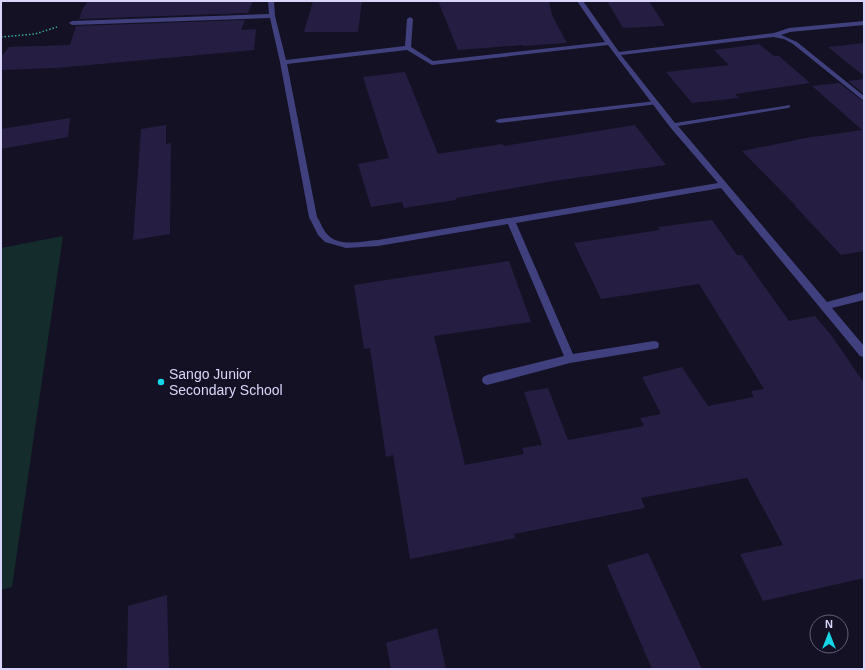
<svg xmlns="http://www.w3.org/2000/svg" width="865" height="670" viewBox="0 0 865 670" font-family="Helvetica,sans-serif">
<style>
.green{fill:#142c2b}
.building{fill:#251e42}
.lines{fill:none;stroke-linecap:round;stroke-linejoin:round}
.path{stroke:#3aaba2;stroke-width:1.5;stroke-dasharray:1.5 2;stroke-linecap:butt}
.lane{fill:#41407e;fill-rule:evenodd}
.street{fill:#41407e;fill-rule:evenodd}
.poi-dot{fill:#16d7e8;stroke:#131123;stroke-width:1.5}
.labels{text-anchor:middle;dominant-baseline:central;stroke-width:3.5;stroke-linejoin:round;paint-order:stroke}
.poi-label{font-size:14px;fill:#dad6fb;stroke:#131123;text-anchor:start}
</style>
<rect width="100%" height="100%" fill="#131123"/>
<polygon class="green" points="63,236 12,587 1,590 1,248"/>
<g class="building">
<polygon points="88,1 253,1 248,13 79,19 83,8"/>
<polygon points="313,1 362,1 358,32 304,32"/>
<polygon points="438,1 549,1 552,15 567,43 523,46 523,45 458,50"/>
<polygon points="607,1 649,1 665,26 623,28"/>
<polygon points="245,20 241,30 256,29 254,50 56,68 1,70 1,57 9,47 70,45 76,26"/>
<polygon points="864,43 864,76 828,47"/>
<polygon points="759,44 774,56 779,56 810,83 735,94 739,98 692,103 666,72 729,65 714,50"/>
<polygon points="405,72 438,154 502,144 504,146 635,125 666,165 554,181 456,198 456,200 404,208 402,202 371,207 358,164 389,158 363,77"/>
<polygon points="864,79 864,94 848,81"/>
<polygon points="839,83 864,102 864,251 841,255 795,206 796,206 742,151 806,138 862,130 812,86"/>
<polygon points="70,118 68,137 1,149 1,129"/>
<polygon points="166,125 166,144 171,143 170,234 133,240 141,129"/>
<polygon points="712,220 737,255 742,255 789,321 815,316 832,336 864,383 864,578 763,601 740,554 783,545 747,478 641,498 645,508 514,534 515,538 410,559 393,455 386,457 370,348 364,349 354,285 509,261 531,322 434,336 465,465 524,454 522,448 542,445 524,392 548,388 568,440 644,426 640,418 661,414 642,377 682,367 708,406 754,397 751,391 764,389 699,284 601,299 574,243 660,230 658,227"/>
<polygon points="648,553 702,669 652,669 607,565"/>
<polygon points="167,595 169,669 127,669 128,606"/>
<polygon points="437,628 446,669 391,669 386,643"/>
</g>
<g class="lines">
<polyline class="path" points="1,37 35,34 57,27"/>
<polygon class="lane" points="656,101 659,103 658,104 499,123 495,121 499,119"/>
<path class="street" d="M268,1H274L275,16L286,60L405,46L407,19L410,17L413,19L411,47L433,61L605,42L577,1H583L619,52L774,33L789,28L864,21V25L790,32L781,35L797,42L864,96V101L793,44L784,39L773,37L621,55L675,123L790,105V107L788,108L678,126L827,302L864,292V300L832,308L864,346V357L860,356L721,188L516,223L573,354L654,341L658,342L659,345L658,348L654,349L570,363L487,385L483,383L482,380L483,377L487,375L564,356L508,224L378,246L346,248L325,242L318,235L309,217L280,62L270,18L72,25L69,23L72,21L269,14ZM608,45L670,127L718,183L378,240C363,241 341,247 329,236C323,231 321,223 317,217L287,64L407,50L432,65Z"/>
</g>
<circle class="poi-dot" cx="161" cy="382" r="4"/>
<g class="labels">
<g class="poi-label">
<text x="169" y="374">Sango Junior<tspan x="169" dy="16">Secondary School</tspan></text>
</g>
</g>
<rect width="865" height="670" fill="none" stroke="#dad6fb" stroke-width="4"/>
<g transform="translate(829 634)"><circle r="19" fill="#131123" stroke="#636079"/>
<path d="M0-3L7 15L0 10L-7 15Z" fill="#16d7e8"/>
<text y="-6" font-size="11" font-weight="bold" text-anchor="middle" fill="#dad6fb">N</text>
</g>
</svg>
